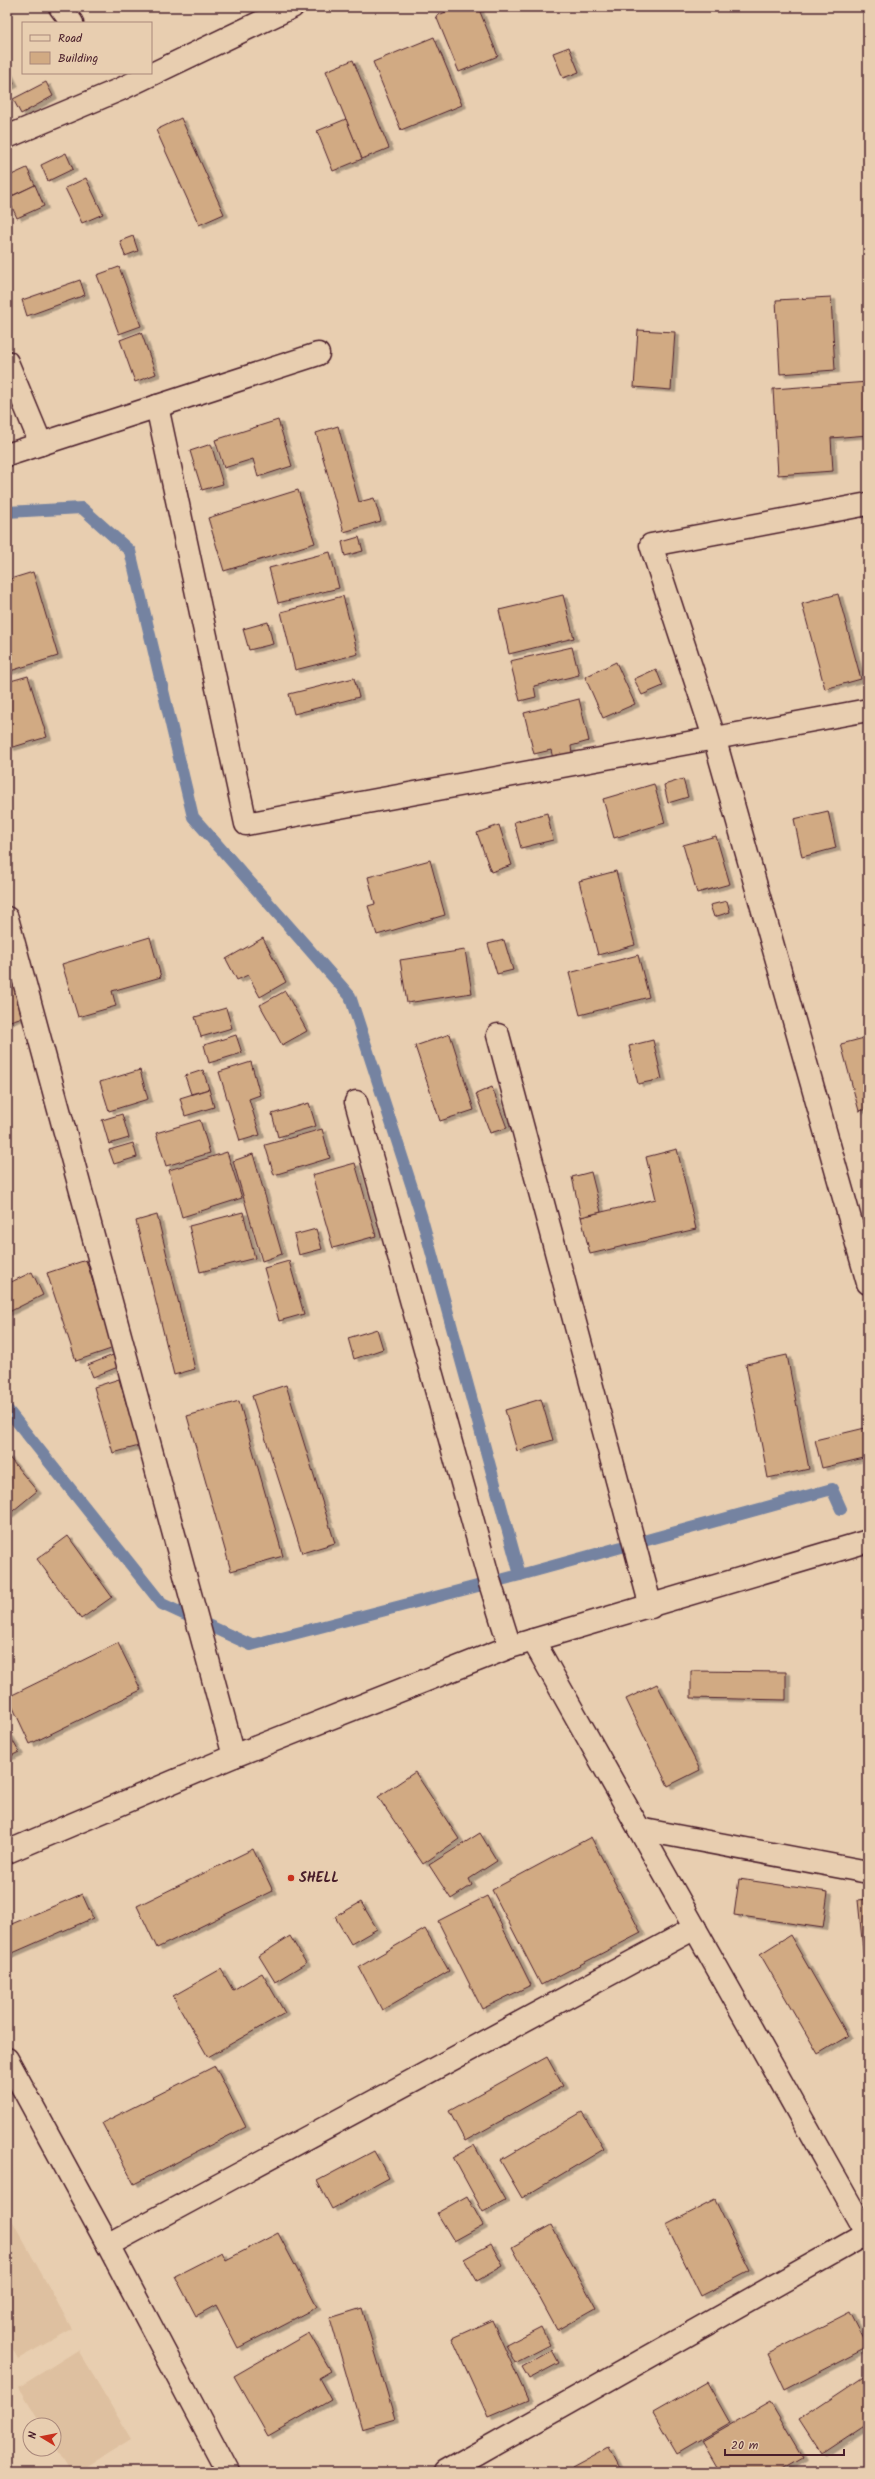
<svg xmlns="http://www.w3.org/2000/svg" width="875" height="2479" viewBox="0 0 875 2479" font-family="Kalam,sans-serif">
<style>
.built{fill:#dec0a0}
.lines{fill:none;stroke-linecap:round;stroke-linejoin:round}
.stream{stroke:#7583a1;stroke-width:12}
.building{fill:#d1aa83;stroke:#4a1f2b;filter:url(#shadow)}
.street-casing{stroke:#4a1f2b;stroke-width:25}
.secondary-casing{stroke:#4a1f2b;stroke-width:25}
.street{stroke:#e8ceb0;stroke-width:22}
.secondary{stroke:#e8ceb0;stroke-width:22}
.poi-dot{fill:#c8321e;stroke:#e8ceb0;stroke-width:1.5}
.labels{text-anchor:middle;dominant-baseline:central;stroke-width:3;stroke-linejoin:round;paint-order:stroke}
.poi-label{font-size:14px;font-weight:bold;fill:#4a1f2b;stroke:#e8ceb0;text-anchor:start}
</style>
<defs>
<filter id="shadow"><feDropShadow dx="4.5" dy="2.5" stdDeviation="0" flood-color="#0004"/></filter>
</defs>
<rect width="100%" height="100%" fill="#e8ceb0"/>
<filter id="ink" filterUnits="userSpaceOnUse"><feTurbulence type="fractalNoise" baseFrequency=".025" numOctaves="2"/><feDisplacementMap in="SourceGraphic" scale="8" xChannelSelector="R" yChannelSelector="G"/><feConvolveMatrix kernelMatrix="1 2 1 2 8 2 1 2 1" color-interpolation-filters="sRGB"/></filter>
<g filter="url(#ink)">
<g class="built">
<polygon points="7,2211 72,2329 18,2359 7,2339"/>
<polygon points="78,2350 131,2439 78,2472 71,2472 54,2444 54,2425 42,2425 19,2387"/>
</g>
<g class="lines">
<g class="stream">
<polyline points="7,512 82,508 130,551 193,817 350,996 421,1215 520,1575"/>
<polyline points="7,1409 162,1604 251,1645 520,1575 832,1489 841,1509"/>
</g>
</g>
<g class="building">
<polygon points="458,7 478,7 498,56 459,72 436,16"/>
<polygon points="434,37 462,105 401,130 373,62"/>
<polygon points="569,47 579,72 563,78 553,53"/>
<polygon points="353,60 389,148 362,159 326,71"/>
<polygon points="7,70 14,84 7,88"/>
<polygon points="46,82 53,96 21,114 13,99"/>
<polygon points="181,118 224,214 199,225 156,130"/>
<polygon points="346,119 362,159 333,171 317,131"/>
<polygon points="66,153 73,169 48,181 41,165"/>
<polygon points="27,168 35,185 7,198 7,177"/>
<polygon points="86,178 103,214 82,223 65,188"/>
<polygon points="35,185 44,206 17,218 8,198"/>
<polygon points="133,236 138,251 125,256 120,241"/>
<polygon points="119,267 141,326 119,334 97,275"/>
<polygon points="80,280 85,295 27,316 22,300"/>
<polygon points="831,297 835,370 780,374 776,300"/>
<polygon points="638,330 675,332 671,390 634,387"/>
<polygon points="141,332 156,374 135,382 120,340"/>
<polygon points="868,382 868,435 831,438 833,471 778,475 773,389"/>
<polygon points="278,420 292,466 258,477 253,459 224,468 215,440"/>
<polygon points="338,426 359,502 374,498 381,521 344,532 316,433"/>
<polygon points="211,444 223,484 202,490 190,451"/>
<polygon points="298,490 315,543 224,571 208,518"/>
<polygon points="359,537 363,551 345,556 342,542"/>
<polygon points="330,552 339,588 278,603 269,568"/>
<polygon points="33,572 58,656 7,672 7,580"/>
<polygon points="838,594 861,679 825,689 802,604"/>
<polygon points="563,595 574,638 509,654 499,610"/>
<polygon points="343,596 358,654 295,670 281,612"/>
<polygon points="268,622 273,644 249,650 243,629"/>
<polygon points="572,647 579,675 534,686 536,697 520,701 510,661"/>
<polygon points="616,662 635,704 603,718 585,677"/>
<polygon points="656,669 663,686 642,695 634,679"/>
<polygon points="28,676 47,737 10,748 7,736 7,682"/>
<polygon points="354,678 359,697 294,714 289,694"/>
<polygon points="579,699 589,741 571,746 572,754 553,759 551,750 534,754 524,713"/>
<polygon points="683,779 688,797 668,803 664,785"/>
<polygon points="654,784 665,823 614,838 603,799"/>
<polygon points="828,811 836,848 802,857 794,819"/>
<polygon points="547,813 553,840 521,848 514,822"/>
<polygon points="499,825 512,865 491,872 477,833"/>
<polygon points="716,836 730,884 697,893 683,845"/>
<polygon points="430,860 445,915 377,935 368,906 375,904 368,877"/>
<polygon points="616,871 635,945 598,955 579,881"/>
<polygon points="727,901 730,912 714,917 710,905"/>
<polygon points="150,937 161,977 112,991 116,1006 78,1017 62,964"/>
<polygon points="263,938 286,982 260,997 248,975 237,980 226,959"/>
<polygon points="504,940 513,970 497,974 488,944"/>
<polygon points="465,950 472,993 407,1003 400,960"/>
<polygon points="638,955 649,997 580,1015 569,973"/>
<polygon points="14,964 29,1015 7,1022 7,966"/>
<polygon points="285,991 307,1031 282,1045 260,1005"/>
<polygon points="226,1008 232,1028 201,1037 195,1017"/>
<polygon points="450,1034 474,1110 440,1121 415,1046"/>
<polygon points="236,1035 242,1053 209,1063 204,1045"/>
<polygon points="868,1037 868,1109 859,1111 841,1044"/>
<polygon points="653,1040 662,1079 638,1084 629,1046"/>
<polygon points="251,1062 260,1095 249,1099 260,1135 240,1141 219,1072"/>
<polygon points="140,1070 148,1099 109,1111 100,1082"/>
<polygon points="203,1070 209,1089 191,1094 185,1076"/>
<polygon points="492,1087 507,1128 490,1133 476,1094"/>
<polygon points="209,1089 214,1107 185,1116 180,1098"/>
<polygon points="309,1103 316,1126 278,1137 272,1114"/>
<polygon points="122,1114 129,1138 109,1144 102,1120"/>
<polygon points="200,1120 210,1153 166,1166 156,1133"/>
<polygon points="322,1129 330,1158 274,1175 265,1145"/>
<polygon points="133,1143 137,1157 114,1164 109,1150"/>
<polygon points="677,1149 696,1229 590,1254 581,1217 656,1199 646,1157"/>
<polygon points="227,1152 242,1198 182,1217 169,1170"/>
<polygon points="253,1154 282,1254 262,1261 233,1161"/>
<polygon points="355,1163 376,1236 333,1248 312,1175"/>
<polygon points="591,1172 601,1212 581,1217 572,1177"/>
<polygon points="243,1212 255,1258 200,1272 189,1226"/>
<polygon points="157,1215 195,1369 174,1375 136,1221"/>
<polygon points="316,1229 322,1249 299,1255 294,1235"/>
<polygon points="86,1260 114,1348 76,1361 47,1273"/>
<polygon points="289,1261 304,1314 279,1321 264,1268"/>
<polygon points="32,1272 43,1295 7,1313 7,1284"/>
<polygon points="377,1329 383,1349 354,1359 348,1338"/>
<polygon points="113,1355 118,1367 93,1377 88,1365"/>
<polygon points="787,1355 809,1469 768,1478 746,1364"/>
<polygon points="119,1379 139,1446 113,1453 94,1387"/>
<polygon points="286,1385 335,1543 302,1553 252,1396"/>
<polygon points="541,1399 553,1440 517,1451 505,1410"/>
<polygon points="239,1401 283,1556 231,1571 187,1416"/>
<polygon points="865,1428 868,1440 868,1457 822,1468 815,1440"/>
<polygon points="7,1455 37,1491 8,1515 7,1514"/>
<polygon points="68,1536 112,1597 81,1619 37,1559"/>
<polygon points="118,1643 141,1690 30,1744 8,1697"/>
<polygon points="691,1671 786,1672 786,1700 691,1698"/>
<polygon points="657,1684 700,1770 668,1786 626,1699"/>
<polygon points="9,1734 19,1752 7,1758 7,1735"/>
<polygon points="415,1772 459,1839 423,1864 378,1797"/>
<polygon points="480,1833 497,1861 469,1879 472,1885 451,1899 429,1865"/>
<polygon points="591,1837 641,1933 541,1985 492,1890"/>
<polygon points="253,1849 273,1891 157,1948 137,1906"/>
<polygon points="739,1879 828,1892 823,1928 734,1915"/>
<polygon points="82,1894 93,1918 8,1955 7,1926"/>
<polygon points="487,1896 531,1985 482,2009 438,1921"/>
<polygon points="868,1899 868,2000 858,1900"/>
<polygon points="361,1902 377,1929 351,1944 335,1917"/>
<polygon points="425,1929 449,1971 382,2010 359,1967"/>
<polygon points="790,1935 848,2036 818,2054 760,1954"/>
<polygon points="290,1936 306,1963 275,1982 259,1956"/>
<polygon points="221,1969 233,1990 262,1973 285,2013 208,2057 173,1996"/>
<polygon points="547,2057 563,2086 465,2141 449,2111"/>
<polygon points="215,2066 246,2127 134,2184 102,2123"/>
<polygon points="582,2112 604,2149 522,2198 500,2160"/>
<polygon points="474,2145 505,2200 483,2212 453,2157"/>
<polygon points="374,2151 389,2178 332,2209 317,2181"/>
<polygon points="467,2196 483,2225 454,2241 437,2213"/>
<polygon points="715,2200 750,2271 701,2296 666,2225"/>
<polygon points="551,2225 596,2308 557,2330 512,2247"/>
<polygon points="278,2233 317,2307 238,2348 216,2305 196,2316 175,2276 222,2252 226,2260"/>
<polygon points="491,2244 503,2266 477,2281 464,2259"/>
<polygon points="362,2308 395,2419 362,2429 330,2318"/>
<polygon points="850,2312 868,2347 785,2390 768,2354"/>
<polygon points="492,2320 528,2400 488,2417 452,2338"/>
<polygon points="541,2327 550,2345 515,2363 506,2345"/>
<polygon points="309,2333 331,2371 319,2378 331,2400 268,2436 234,2376"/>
<polygon points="552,2350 559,2363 529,2379 522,2367"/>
<polygon points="868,2374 868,2423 821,2454 799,2420"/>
<polygon points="707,2382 730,2423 677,2454 653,2413"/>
<polygon points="770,2402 803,2458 779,2472 720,2472 702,2441"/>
<polygon points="609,2447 622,2472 574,2472 572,2467"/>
</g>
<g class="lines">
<g class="street-casing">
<g id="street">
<polyline points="60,7 72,23"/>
<polyline points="7,137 121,89 292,7"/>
<polyline points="7,362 41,444"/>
<polyline points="157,406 246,824 868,710"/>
<polyline points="7,455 318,354"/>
<polyline points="868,504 651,545 714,737 868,1283"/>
<polyline points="7,918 234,1756"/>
<polyline points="498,1035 651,1607"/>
<polyline points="356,1102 490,1583 510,1647"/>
<polyline points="533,1640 866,2233"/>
<polyline points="639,1829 868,1872"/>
<polyline points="108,2245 695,1928"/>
<polyline points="445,2472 868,2233"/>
</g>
</g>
<g class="secondary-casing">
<g id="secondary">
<polyline points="7,1852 234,1756 510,1647 868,1541"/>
<polyline points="7,2059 108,2245 228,2472"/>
</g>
</g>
<use href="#street" class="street"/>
<use href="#secondary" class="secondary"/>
</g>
</g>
<circle class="poi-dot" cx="291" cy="1878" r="4"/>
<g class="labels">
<g class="poi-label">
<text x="299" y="1878">SHELL</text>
</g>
</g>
<rect width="875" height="2479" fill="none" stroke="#e8ceb0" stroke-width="24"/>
<rect x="12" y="12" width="851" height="2455" fill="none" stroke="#4a1f2b" stroke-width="1.5" filter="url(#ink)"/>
<rect x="22" y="22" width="130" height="52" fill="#e8ceb0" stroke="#a9887b"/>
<rect x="30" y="35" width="20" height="6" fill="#e8ceb0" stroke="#a9887b"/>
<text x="58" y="42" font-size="12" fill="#4a1f2b">Road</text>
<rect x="30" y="52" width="20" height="12" fill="#d1aa83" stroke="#a9887b"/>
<text x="58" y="62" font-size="12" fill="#4a1f2b">Building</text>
<g transform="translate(42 2437) rotate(280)"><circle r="19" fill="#e8ceb0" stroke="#a9887b"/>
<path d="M0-3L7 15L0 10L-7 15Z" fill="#c8321e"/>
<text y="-6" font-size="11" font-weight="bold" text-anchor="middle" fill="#4a1f2b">N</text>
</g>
<path d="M725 2449v6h119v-6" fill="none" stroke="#4a1f2b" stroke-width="2"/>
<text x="731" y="2449" font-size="12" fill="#4a1f2b" stroke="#e8ceb0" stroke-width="3" paint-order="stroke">20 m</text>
</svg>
